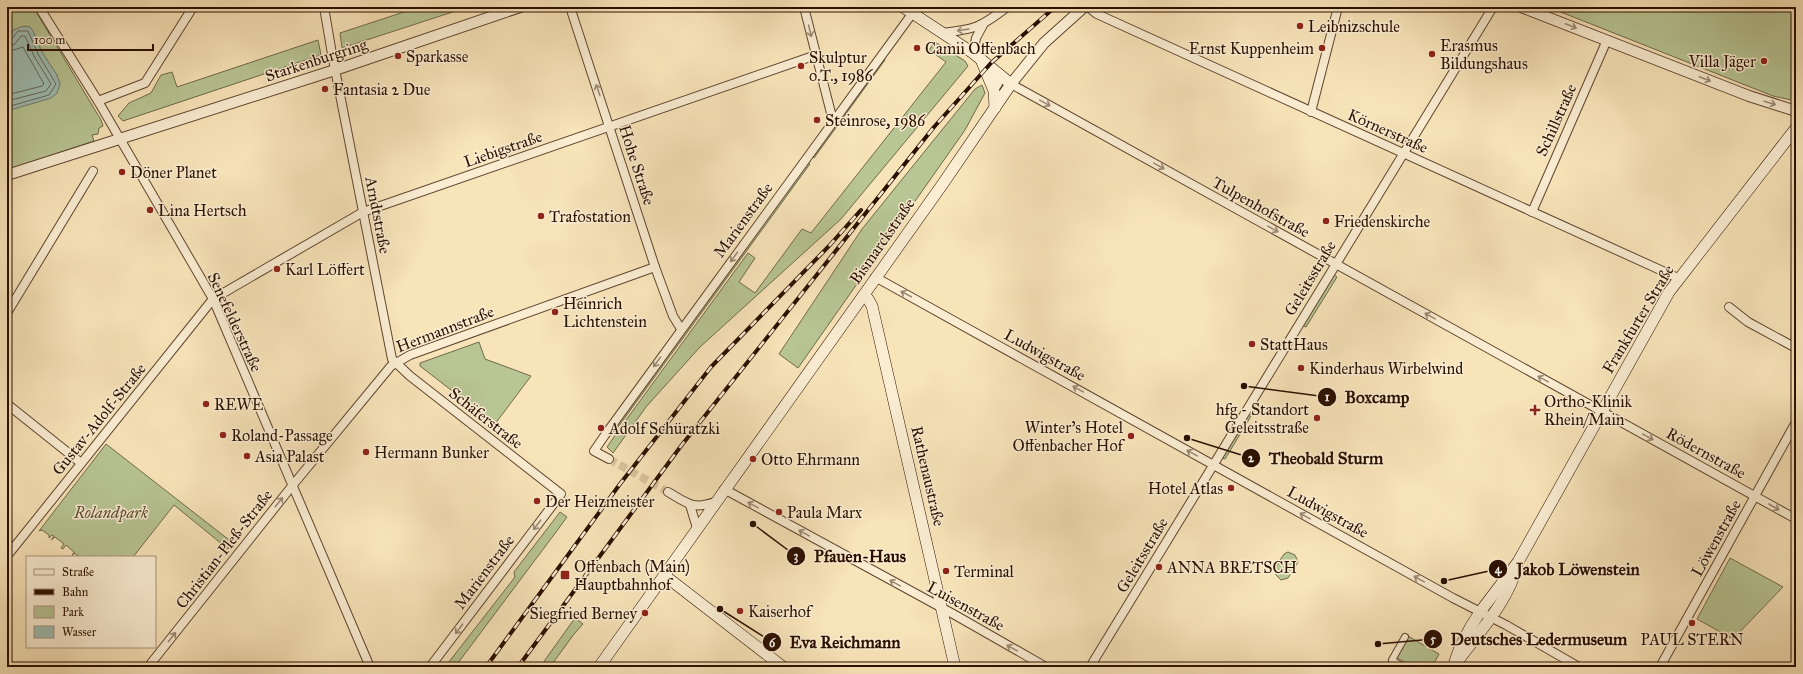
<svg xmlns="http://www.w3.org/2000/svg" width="1803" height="674" viewBox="0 0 1803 674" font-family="'IM FELL Great Primer',serif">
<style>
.green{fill:#b8c594;stroke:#716a4a}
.water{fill:#9ebeb4;stroke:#70786c}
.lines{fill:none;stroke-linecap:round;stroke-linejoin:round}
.shore{stroke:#64665a;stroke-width:1}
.minor-tunnel{stroke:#d9c49d;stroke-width:8;stroke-dasharray:8 4;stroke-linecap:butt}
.pedestrian-casing{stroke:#5e442e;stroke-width:8}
.minor-casing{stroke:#5e442e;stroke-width:10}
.tertiary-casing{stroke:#5e442e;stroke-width:12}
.secondary-casing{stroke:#2a0f00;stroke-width:12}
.pedestrian{stroke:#faedd2;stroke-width:6}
.minor{stroke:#faedd2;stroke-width:8}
.tertiary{stroke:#faedd2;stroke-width:10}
.secondary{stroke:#faedd2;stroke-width:11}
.rail-casing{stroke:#2a0f00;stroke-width:4}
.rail{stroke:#faedd2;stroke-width:2.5;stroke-dasharray:8;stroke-linecap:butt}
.oneway{stroke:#9c8974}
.poi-dot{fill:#8f2418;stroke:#faedd2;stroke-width:1.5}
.labels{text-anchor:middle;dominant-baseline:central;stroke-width:3;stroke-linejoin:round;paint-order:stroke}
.poi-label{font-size:16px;fill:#2a0f00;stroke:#faedd2;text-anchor:start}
.street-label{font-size:16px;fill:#2a0f00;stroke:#faedd2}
.park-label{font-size:16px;font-style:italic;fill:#5c4f34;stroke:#faedd2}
.leader{fill:none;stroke:#2a0f00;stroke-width:1.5}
.callout-dot{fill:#2a0f00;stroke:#faedd2;stroke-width:1.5}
.mark-label{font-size:12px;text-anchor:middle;font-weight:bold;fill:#fff}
.callout-label{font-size:17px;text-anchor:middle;font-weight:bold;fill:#2a0f00;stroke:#faedd2;stroke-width:3;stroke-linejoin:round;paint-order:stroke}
</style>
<rect width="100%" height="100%" fill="#f8e4b9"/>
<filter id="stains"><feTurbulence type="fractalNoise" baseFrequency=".005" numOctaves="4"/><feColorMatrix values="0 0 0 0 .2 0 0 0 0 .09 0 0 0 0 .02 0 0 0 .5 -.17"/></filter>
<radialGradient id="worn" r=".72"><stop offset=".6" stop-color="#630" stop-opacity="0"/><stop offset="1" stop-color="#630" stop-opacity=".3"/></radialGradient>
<g class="green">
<polygon points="7,7 33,7 35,10 101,120 103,126 99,128 98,134 92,135 94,141 7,170"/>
<polygon points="419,7 468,7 342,48 340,33"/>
<polygon points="1548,7 1796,7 1796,101 1773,96"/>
<polygon points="318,40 321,55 123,121 118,116 129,103 151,93 161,75 172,72 177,87"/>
<polygon points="935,42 965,61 968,66 841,219 700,347 646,407 613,453 607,447 618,431 748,253 755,258 739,282 755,293 802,229 811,233 946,62 929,50"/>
<polygon points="884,58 885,60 814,158 813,157"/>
<polygon points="982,85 985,93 965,130 798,368 779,354 862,229 975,89"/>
<polygon points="808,163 810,164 613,434 611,432"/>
<polygon points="1334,275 1337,277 1306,327 1303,326"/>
<polygon points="479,342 485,359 531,376 495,424 420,366 420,363"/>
<polygon points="1257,401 1259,403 1225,459 1222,458"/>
<polygon points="106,444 233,543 228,549 174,505 133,557 80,557 74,553 72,556 74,552 66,545 63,549 61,548 64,544 55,537 51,540 54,536 52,535 49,538 49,535 42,530 39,531"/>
<polygon points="560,512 567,517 559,528 455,667 445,667 515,577 514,572"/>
<polygon points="1288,552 1295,555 1298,562 1288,578 1281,580 1276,575 1274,569 1284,554"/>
<polygon points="1730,558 1783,587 1733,639 1697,619"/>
<polygon points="575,618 583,624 574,634 550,667 540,667"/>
<polygon points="1408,636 1439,654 1432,667 1413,667 1396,657"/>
</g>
<polygon class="water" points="24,26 30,27 33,31 42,52 57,75 60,84 57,93 51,98 7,111 7,43 13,30"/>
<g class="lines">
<g class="shore">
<polyline points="7,41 11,40 18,31 28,31 38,54 56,84 49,95 7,107"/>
<polyline points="7,46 15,44 21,36 25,36 34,56 51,84 46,91 7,101"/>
<polyline points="7,52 23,47 44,84 42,86 7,95"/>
</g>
<polyline class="minor-tunnel" points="609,459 668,492"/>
<g class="pedestrian-casing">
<g id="pedestrian">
<polygon points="995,78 999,84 997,87 993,79"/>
<polyline points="1403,667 1392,660 1405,637"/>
</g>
</g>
<g class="minor-casing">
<g id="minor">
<polyline points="39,7 98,101 213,299 370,667"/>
<polyline points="324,7 332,54 392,359 410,376 561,494 430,667"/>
<polyline points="570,7 655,267 673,316 681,329"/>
<polyline points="804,7 833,121"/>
<polyline points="1088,7 1097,14 1678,278"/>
<path d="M942,33C975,29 980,28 1007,7"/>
<polyline points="973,53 976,38 983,25"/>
<polyline points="1011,84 1796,519"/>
<polyline points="98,101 145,83 193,7"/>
<polyline points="1311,112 1338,7"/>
<polyline points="1532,212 1607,40"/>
<polyline points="875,277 1453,598 1506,625 1579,667"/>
<polyline points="1729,307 1748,322 1796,348"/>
<polyline points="7,313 93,171"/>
<polyline points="7,404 81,463"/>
<polyline points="609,459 594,451 605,435 917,7"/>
<polyline points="724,489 955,615 1046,667"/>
<path d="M668,492C687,503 693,510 715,502"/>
<polyline points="690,505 697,528"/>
<polyline points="7,556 213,299 363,212 816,55"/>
<polyline points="148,667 292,486 391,366 410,355 655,267"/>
<polyline points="1090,667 1493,7"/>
<polyline points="1660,667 1796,422"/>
</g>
</g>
<g class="tertiary-casing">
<g id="tertiary">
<polyline points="1521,7 1749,96 1796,111"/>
<polyline points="1011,84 1044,43 1084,7"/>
<polyline points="7,175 335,70 520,7"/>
</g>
</g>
<g class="secondary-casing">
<g id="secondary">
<polyline points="982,62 994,91 995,108"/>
<polyline points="863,296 868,299 872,306 955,667"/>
<polyline points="664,575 783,667"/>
<path d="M1460,658C1480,631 1509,600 1517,566"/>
<polyline points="599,667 942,185 1011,84 973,53 903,7"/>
<polyline points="1453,667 1459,650 1470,628 1480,612 1518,562 1669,292 1796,128"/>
</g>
</g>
<use href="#pedestrian" class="pedestrian"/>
<use href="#minor" class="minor"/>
<use href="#tertiary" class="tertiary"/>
<use href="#secondary" class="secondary"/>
<g class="rail-casing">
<g id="rail">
<polyline points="486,667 620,484 711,367 829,246 861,210"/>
<polyline points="518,667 681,446 934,127 991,63 1055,7"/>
</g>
</g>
<use href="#rail" class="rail"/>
</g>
<defs><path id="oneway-shaft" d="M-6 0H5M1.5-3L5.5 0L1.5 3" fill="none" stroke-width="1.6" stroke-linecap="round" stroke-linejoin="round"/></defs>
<g class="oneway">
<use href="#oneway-shaft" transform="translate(1571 26) rotate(21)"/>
<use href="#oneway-shaft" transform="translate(963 30) rotate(171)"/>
<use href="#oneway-shaft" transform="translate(810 31) rotate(77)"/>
<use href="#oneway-shaft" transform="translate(1705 79) rotate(21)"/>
<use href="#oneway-shaft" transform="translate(598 90) rotate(-109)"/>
<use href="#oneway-shaft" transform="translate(1045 103) rotate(29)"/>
<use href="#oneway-shaft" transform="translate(1770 103) rotate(17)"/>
<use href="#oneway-shaft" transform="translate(1159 166) rotate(29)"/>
<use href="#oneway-shaft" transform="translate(1273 229) rotate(29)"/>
<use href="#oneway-shaft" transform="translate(734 257) rotate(126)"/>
<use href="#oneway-shaft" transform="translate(906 294) rotate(-152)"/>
<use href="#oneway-shaft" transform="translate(1430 316) rotate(-151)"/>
<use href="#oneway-shaft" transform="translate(657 362) rotate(126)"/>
<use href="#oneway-shaft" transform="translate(1543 379) rotate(-151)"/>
<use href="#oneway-shaft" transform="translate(1078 389) rotate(-151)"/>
<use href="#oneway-shaft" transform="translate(1648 437) rotate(29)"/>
<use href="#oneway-shaft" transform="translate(1192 453) rotate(-151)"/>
<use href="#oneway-shaft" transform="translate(279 502) rotate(-51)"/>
<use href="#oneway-shaft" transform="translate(753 505) rotate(-151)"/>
<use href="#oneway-shaft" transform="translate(1774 507) rotate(30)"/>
<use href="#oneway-shaft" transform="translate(1305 516) rotate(-151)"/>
<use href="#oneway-shaft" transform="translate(537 525) rotate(127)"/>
<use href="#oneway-shaft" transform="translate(804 533) rotate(-151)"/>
<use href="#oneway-shaft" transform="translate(1419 579) rotate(-151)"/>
<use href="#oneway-shaft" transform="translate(895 583) rotate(-151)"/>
<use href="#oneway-shaft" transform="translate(459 629) rotate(127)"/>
<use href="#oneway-shaft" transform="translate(172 637) rotate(-52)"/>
<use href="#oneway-shaft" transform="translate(1012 648) rotate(-151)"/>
</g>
<g class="poi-dot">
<circle cx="1300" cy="26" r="4"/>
<circle cx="917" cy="48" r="4"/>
<circle cx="1322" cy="48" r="4"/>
<circle cx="1432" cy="54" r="4"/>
<circle cx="398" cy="56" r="4"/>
<circle cx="1764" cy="61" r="4"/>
<circle cx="801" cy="66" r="4"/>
<circle cx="325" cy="89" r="4"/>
<circle cx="817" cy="120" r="4"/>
<circle cx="122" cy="172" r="4"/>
<circle cx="150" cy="210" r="4"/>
<circle cx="541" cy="216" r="4"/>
<circle cx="1326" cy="221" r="4"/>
<circle cx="277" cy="269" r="4"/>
<circle cx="555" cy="312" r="4"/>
<circle cx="1252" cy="344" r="4"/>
<circle cx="1301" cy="368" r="4"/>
<circle cx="206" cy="404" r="4"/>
<path d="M1533 404h4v4h4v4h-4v4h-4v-4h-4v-4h4z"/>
<circle cx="1317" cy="418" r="4"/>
<circle cx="601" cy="428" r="4"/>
<circle cx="223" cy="435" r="4"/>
<circle cx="1131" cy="436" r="4"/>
<circle cx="366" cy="452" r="4"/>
<circle cx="247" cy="456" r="4"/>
<circle cx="753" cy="459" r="4"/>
<circle cx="1231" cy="488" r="4"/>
<circle cx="537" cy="501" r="4"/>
<circle cx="779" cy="512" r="4"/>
<circle cx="1159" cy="567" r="4"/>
<circle cx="946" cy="571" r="4"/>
<rect x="560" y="570" width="10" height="10" rx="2"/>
<circle cx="740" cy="611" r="4"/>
<circle cx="645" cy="613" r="4"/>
<circle cx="1692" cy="623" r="4"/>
</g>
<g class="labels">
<g class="poi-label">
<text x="1308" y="26">Leibnizschule</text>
<text x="1440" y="45">Erasmus<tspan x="1440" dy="18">Bildungshaus</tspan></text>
<text x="925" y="48">Camii Offenbach</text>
<text x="1314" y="48" text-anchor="end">Ernst Kuppenheim</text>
<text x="406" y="56">Sparkasse</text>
<text x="809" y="57">Skulptur<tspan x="809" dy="18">o.T., 1986</tspan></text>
<text x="1756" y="61" text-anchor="end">Villa Jäger</text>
<text x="333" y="89">Fantasia 2 Due</text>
<text x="825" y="120">Steinrose, 1986</text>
<text x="130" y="172">Döner Planet</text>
<text x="158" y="210">Lina Hertsch</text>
<text x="549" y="216">Trafostation</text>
<text x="1334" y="221">Friedenskirche</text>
<text x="285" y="269">Karl Löffert</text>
<text x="563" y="303">Heinrich<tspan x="563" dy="18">Lichtenstein</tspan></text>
<text x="1260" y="344">StattHaus</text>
<text x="1309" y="368">Kinderhaus Wirbelwind</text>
<text x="1544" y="401">Ortho-Klinik<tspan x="1544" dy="18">Rhein/Main</tspan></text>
<text x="214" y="404">REWE</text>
<text x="1309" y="409" text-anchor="end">hfg - Standort<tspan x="1309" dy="18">Geleitsstraße</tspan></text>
<text x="1123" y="427" text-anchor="end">Winter's Hotel<tspan x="1123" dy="18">Offenbacher Hof</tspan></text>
<text x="609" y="428">Adolf Schüratzki</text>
<text x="231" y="435">Roland-Passage</text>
<text x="374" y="452">Hermann Bunker</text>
<text x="255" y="456">Asia Palast</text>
<text x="761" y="459">Otto Ehrmann</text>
<text x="1223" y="488" text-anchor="end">Hotel Atlas</text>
<text x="545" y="501">Der Heizmeister</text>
<text x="787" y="512">Paula Marx</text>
<text x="574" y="566">Offenbach (Main)<tspan x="574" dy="18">Hauptbahnhof</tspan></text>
<text x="1167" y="567">ANNA BRETSCH</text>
<text x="954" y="571">Terminal</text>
<text x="748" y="611">Kaiserhof</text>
<text x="637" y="613" text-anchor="end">Siegfried Berney</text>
<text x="1692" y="639" text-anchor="middle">PAUL STERN</text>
</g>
<g class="street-label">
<text transform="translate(316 60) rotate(-18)">Starkenburgring</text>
<text transform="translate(1556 120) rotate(-66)">Schillstraße</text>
<text transform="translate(1388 131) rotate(24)">Körnerstraße</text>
<text transform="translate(503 149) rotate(-19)">Liebigstraße</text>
<text transform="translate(637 165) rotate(72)">Hohe Straße</text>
<text transform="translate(1261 207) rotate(29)">Tulpenhofstraße</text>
<text transform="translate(378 215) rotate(79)">Arndtstraße</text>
<text transform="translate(743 220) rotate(-54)">Marienstraße</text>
<text transform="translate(882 241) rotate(-55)">Bismarckstraße</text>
<text transform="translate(1310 278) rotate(-59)">Geleitsstraße</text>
<text transform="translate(1638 319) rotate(-59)">Frankfurter Straße</text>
<text transform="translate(235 322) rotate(65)">Senefelderstraße</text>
<text transform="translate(445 329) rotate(-21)">Hermannstraße</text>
<text transform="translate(1045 355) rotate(29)">Ludwigstraße</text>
<text transform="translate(486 418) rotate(38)">Schäferstraße</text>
<text transform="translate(99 419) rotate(-51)">Gustav-Adolf-Straße</text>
<text transform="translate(1706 453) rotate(29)">Rödernstraße</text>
<text transform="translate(928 476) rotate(77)">Rathenaustraße</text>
<text transform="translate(1328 512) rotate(29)">Ludwigstraße</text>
<text transform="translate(1716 538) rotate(-61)">Löwenstraße</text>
<text transform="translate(224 549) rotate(-52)">Christian-Pleß-Straße</text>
<text transform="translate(1142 555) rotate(-59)">Geleitsstraße</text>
<text transform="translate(484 572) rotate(-53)">Marienstraße</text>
<text transform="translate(966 606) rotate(29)">Luisenstraße</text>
</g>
<g class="park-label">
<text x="111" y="512">Rolandpark</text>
</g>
</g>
<path class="leader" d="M1244 386L1327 397M1187 438L1251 458M753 524L796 556M1444 581L1498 569M1378 644L1433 639M720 609L772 642"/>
<g class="callout-dot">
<circle cx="1244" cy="386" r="4"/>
<circle cx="1187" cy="438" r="4"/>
<circle cx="753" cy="524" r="4"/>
<circle cx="1444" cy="581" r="4"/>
<circle cx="1378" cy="644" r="4"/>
<circle cx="720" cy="609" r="4"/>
<circle cx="1327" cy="397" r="10"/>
<circle cx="1251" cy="458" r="10"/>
<circle cx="796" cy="556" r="10"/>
<circle cx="1498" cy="569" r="10"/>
<circle cx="1433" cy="639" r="10"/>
<circle cx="772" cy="642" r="10"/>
</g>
<g class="mark-label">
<text x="1327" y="401">1</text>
<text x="1251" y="462">2</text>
<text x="796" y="560">3</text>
<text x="1498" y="573">4</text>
<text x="1433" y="643">5</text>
<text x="772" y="647">6</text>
</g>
<g class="callout-label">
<text x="1377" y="403">Boxcamp</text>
<text x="1326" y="464">Theobald Sturm</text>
<text x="860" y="562">Pfauen-Haus</text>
<text x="1578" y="575">Jakob Löwenstein</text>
<text x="1539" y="645">Deutsches Ledermuseum</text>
<text x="845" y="648">Eva Reichmann</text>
</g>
<rect width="1803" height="674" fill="none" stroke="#f8e4b9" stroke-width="24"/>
<rect x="8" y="8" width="1787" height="658" fill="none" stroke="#2a0f00" stroke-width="2"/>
<rect x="12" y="12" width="1779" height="650" fill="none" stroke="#2a0f00"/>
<rect x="26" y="556" width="130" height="92" fill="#faedd2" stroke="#a7947e"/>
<rect x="34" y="569" width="20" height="6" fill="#faedd2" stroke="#a7947e"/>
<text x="62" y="576" font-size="12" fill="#2a0f00">Straße</text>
<rect x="34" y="589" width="20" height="6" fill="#2a0f00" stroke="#a7947e"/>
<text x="62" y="596" font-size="12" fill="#2a0f00">Bahn</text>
<rect x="34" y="606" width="20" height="12" fill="#b8c594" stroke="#a7947e"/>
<text x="62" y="616" font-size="12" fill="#2a0f00">Park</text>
<rect x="34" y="626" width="20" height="12" fill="#9ebeb4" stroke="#a7947e"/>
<text x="62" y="636" font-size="12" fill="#2a0f00">Wasser</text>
<path d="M28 44v6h125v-6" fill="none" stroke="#2a0f00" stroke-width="2"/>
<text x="34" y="44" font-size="12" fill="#2a0f00" stroke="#faedd2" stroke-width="3" paint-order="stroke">100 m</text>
<rect width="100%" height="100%" filter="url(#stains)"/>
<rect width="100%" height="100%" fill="url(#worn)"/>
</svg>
